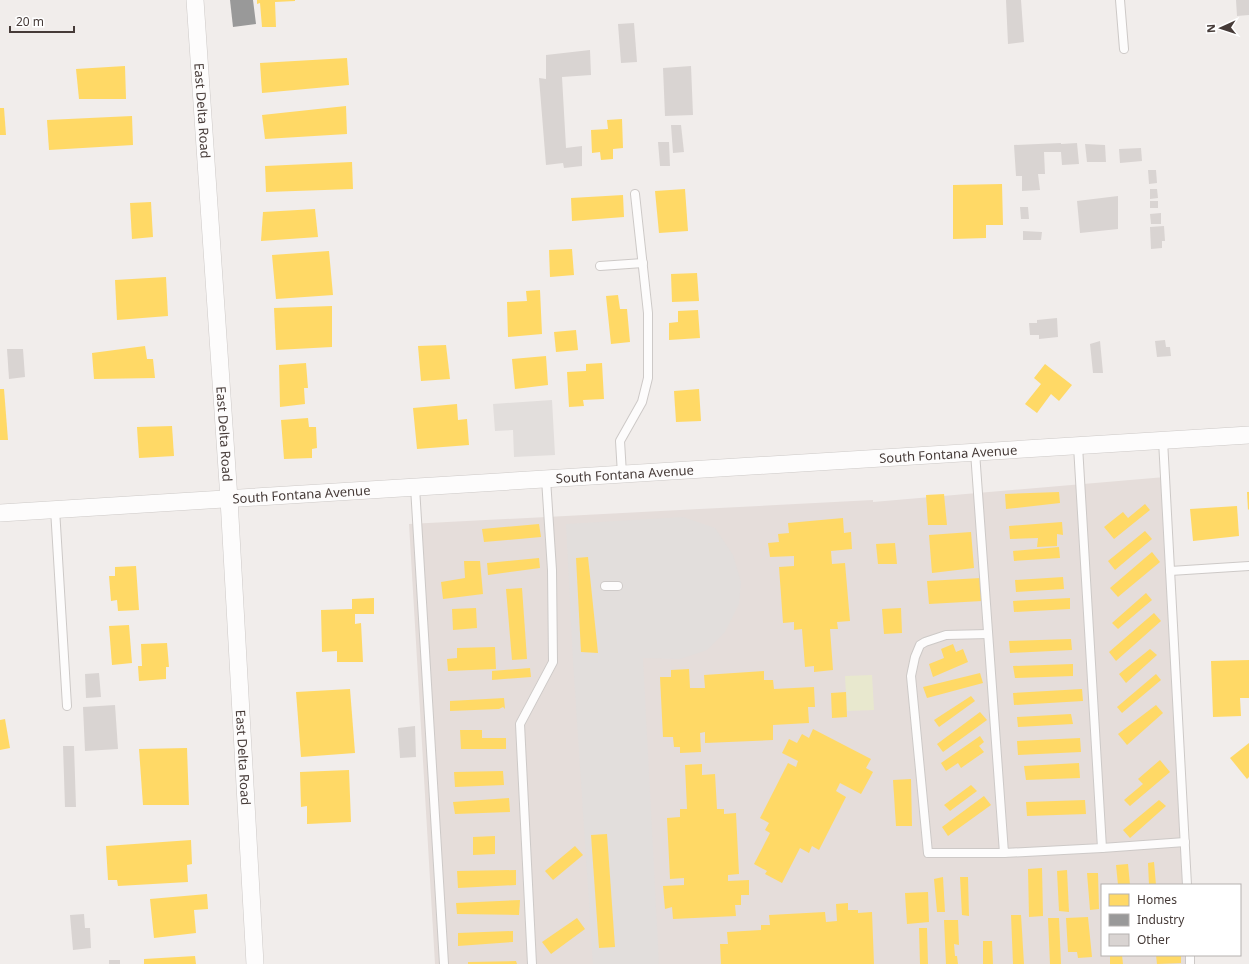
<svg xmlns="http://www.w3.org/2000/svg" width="1249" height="964" viewBox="0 0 1249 964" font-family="'Noto Sans',sans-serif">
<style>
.residential{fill:#e5ddda}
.green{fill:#e8e8ce}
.parking{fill:#e2dedc}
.homes{fill:#ffd966}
.industry{fill:#999}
.building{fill:#d9d4d2}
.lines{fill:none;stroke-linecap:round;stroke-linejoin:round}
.lane-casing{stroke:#cdc9c7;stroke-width:10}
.street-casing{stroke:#cdc9c7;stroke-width:18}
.lane{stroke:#fdfcfc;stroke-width:8}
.street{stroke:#fdfcfc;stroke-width:17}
.labels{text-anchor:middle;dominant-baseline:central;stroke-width:4;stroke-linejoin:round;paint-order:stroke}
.street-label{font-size:13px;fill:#463b38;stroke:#fff}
</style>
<rect width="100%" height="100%" fill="#f1edeb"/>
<polygon class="residential" points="1165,477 1190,885 1102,885 1102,955 1195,955 1195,964 435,964 409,524 873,500 873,502"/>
<polygon class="green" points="872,675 874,710 847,711 845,676"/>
<g class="parking">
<polygon points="552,400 555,455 514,457 513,430 495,431 493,404"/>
<polygon points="683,517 715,528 733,555 741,582 739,604 725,632 707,650 680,659 643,658 659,964 593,964 573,661 566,524"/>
</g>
<g class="homes">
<polygon points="257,0 295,0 295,1 275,2 276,27 262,27 260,3 257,4"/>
<polygon points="347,58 349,85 262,93 260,63"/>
<polygon points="125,66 126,99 79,99 76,69"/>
<polygon points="346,106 347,134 265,139 262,115"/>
<polygon points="0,108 4,108 6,135 0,135"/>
<polygon points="132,116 133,145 49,150 47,120"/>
<polygon points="622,119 623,148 613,149 613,159 601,160 600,152 592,153 591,130 608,129 607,120"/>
<polygon points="352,162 353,189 266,192 265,166"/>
<polygon points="1002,184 1003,225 986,225 986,238 953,239 953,185"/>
<polygon points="685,189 688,231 659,233 655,191"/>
<polygon points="623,195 624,217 572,221 571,198"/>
<polygon points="151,202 153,237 132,239 130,203"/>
<polygon points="315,209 318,237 261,241 263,212"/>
<polygon points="572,249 574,275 550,277 549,250"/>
<polygon points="329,251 333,295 276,299 272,255"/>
<polygon points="697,273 699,301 672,302 671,274"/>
<polygon points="166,277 168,316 117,320 115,280"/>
<polygon points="540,290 542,334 508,337 507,302 527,301 526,291"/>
<polygon points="618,295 620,309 627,309 630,342 611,344 606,296"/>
<polygon points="332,306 332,347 276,350 274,308"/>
<polygon points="698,310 700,338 669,340 669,323 678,322 678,311"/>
<polygon points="576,330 578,350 556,352 554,332"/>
<polygon points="446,345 450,379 421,381 418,346"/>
<polygon points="145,346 147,359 153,359 155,378 94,379 92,353"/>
<polygon points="546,356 548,385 515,389 512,359"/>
<polygon points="306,363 308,388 304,388 305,404 280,407 279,365"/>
<polygon points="602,363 604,399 583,400 584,406 569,407 567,372 586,371 586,364"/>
<polygon points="1045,364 1072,385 1059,401 1051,394 1037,413 1025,404 1041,384 1034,378"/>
<polygon points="0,389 4,389 8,440 0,440"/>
<polygon points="699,389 701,421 676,422 674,391"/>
<polygon points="457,404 458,420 467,419 469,445 417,449 413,408"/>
<polygon points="308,418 309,427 316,427 317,448 312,449 312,458 284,459 281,420"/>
<polygon points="172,426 174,456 139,458 137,427"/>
<polygon points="1059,492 1060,503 1006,509 1005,494"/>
<polygon points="1247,492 1249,492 1249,509 1248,510"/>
<polygon points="944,494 947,525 928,525 926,495"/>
<polygon points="1145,504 1150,510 1114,539 1104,527 1123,512 1128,518"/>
<polygon points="1237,506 1239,536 1193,541 1190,509"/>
<polygon points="843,518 844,533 851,532 852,549 831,551 832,564 845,563 850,621 837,622 838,629 830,629 833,670 814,672 814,666 805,667 802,629 794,630 794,622 783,623 779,567 794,566 794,556 770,557 768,543 779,542 778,534 789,533 788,523"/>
<polygon points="1062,522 1063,535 1057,534 1057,546 1037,547 1038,538 1010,539 1009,526"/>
<polygon points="539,524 541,537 484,542 482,529"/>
<polygon points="1145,531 1152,539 1115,570 1108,561"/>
<polygon points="971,532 974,568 932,573 929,535"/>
<polygon points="895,543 897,564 878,564 876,544"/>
<polygon points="1059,547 1060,558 1014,561 1013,551"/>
<polygon points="1152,552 1160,562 1118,597 1110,588"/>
<polygon points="588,557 598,653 581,652 576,558"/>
<polygon points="539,558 540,568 488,575 487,563"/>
<polygon points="464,561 480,561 483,594 443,599 441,582 465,578"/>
<polygon points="136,566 139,610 118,611 117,600 111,601 109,576 115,576 115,567"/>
<polygon points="1063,577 1064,589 1016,592 1015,580"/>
<polygon points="981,578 982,601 929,604 927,581"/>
<polygon points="522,588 527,659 512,660 506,589"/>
<polygon points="1146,593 1152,600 1118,629 1112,623"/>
<polygon points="374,598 374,614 355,614 355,624 361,623 363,662 337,662 337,651 322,652 321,610 352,609 352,599"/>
<polygon points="1070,598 1070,609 1014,612 1013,601"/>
<polygon points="476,608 477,628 453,630 452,609"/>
<polygon points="901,608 902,633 884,634 882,609"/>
<polygon points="1154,613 1161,621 1116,661 1109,652"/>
<polygon points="129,625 132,663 112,665 109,626"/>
<polygon points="1071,639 1072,650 1010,653 1009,641"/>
<polygon points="167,643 169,667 166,667 166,679 139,681 138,666 142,666 141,644"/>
<polygon points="953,644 956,652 963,649 968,662 933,677 929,664 944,658 941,649"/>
<polygon points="495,647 496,669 448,671 447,659 457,658 457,648"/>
<polygon points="1150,649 1157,655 1126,683 1119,674"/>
<polygon points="1249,660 1249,698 1240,698 1241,716 1213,717 1211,661"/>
<polygon points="1073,664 1073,676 1015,678 1013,666"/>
<polygon points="530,668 531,677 492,680 492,671"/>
<polygon points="689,669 690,688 705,688 704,675 764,671 764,680 773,680 774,689 814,687 815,707 808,707 809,723 773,725 773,740 705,743 705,732 700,733 701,752 680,753 680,747 674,747 673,737 663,737 660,677 671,677 671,670"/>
<polygon points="980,673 983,683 927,698 923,687"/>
<polygon points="1156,674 1161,680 1122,713 1117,707"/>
<polygon points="350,689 355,753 301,757 296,692"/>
<polygon points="1082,689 1083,701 1014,705 1013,693"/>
<polygon points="846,692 847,717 832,718 831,693"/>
<polygon points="971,696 975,701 939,727 934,720"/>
<polygon points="504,698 505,709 503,707 499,709 450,711 450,701"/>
<polygon points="1156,705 1163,713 1127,745 1118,734"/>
<polygon points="980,712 987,720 943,752 937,744"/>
<polygon points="1071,714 1073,724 1018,727 1017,717"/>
<polygon points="5,719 10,748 0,750 0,720"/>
<polygon points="813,729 871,759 866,768 873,772 861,794 840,783 836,791 846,797 819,850 812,846 809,853 800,848 782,883 765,874 767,871 754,864 770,833 765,830 769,823 760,818 788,763 796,767 798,761 782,753 789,739 797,743 802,734 809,738"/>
<polygon points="460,730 482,730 482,738 506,738 506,749 461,749"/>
<polygon points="980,736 984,742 979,746 984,752 961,768 958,763 946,771 941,763"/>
<polygon points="1080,738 1081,752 1018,755 1017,741"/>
<polygon points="1249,743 1249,777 1247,779 1230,758"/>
<polygon points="187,748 189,805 143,805 139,749"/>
<polygon points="1160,760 1170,772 1130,806 1124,800 1143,784 1138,779"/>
<polygon points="1079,763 1080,778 1026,780 1024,766"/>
<polygon points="702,764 702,775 715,774 717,809 724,809 724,814 736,813 739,874 728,875 728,881 749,880 749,895 741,895 741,905 735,905 736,916 673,919 672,907 665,909 663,886 684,885 684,878 670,879 667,818 680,817 680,809 687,809 685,765"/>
<polygon points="349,770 351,822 307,824 307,806 301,807 300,772"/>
<polygon points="503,771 504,785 455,787 454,772"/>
<polygon points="911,779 912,826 896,826 893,780"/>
<polygon points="971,785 977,791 950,811 944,805"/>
<polygon points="984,796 991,805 948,836 942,827"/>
<polygon points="509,798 510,812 455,814 453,802"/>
<polygon points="1085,800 1086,814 1027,816 1026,802"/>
<polygon points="1159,800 1166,806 1130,838 1123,830"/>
<polygon points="607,834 615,947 599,948 591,835"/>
<polygon points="495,836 495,854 473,855 473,837"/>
<polygon points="191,840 192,864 187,865 188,882 118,886 117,880 108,880 106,846"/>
<polygon points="575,846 583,855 553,880 545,871"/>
<polygon points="1154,862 1156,885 1149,885 1148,863"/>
<polygon points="1128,864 1130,885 1118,885 1116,865"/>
<polygon points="1042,868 1043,916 1029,917 1028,869"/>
<polygon points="516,870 516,885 458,888 457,871"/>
<polygon points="1067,870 1069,912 1059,911 1057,871"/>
<polygon points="1087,873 1098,873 1099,909 1090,910"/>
<polygon points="943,877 945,912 937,912 934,879"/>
<polygon points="960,877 968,877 969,916 962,915"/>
<polygon points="928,892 929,922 907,924 905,893"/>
<polygon points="207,894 208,909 194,910 196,933 154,938 150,899"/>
<polygon points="520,900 519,915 457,914 456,903"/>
<polygon points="848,903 848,910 858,910 858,913 872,912 874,964 721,964 720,944 728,944 727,932 761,930 761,925 770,925 769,915 825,912 826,922 837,921 836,904"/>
<polygon points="1011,915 1021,915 1024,964 1013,964"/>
<polygon points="1088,917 1092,957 1078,958 1077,952 1068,952 1066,918"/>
<polygon points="577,918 585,929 551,954 542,942"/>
<polygon points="1048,918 1059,918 1061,964 1050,964"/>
<polygon points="944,920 958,920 959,945 954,944 955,956 957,956 958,964 946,964"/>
<polygon points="919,928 927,928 928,964 920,964"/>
<polygon points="513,931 513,942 458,946 458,933"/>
<polygon points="983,941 992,941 993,964 983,964"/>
<polygon points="1110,955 1122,955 1123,964 1110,964"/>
<polygon points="1156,955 1181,955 1181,963 1157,964"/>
<polygon points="195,956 196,964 144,964 144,959"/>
<polygon points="516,961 517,964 468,964 468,962"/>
</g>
<polygon class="industry" points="230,0 253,0 256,24 233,27"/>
<g class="building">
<polygon points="1006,0 1021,0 1024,42 1008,44"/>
<polygon points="1236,0 1249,0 1249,15 1237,16"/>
<polygon points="634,23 637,62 621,63 618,24"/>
<polygon points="590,50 591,75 562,77 566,148 582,146 582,166 564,168 563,163 546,165 539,78 546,79 546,55"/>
<polygon points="691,66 693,115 665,116 663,68"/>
<polygon points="671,125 681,125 684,152 673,153"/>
<polygon points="658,142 669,142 670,166 660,166"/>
<polygon points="1061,143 1061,144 1077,143 1079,164 1062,165 1061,152 1044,152 1045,174 1038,174 1040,190 1022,191 1022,176 1016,176 1014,145"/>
<polygon points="1085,144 1105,145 1106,162 1087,162"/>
<polygon points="1141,148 1142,161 1120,163 1119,149"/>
<polygon points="1148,170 1156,170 1157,183 1149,184"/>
<polygon points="1150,189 1157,189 1158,198 1150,199"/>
<polygon points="1118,196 1118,229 1080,233 1077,201"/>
<rect x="1150" y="201" width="8" height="7"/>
<polygon points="1020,207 1028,207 1029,219 1021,219"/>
<polygon points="1161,213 1161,224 1151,224 1150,214"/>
<polygon points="1164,226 1165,241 1162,241 1162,248 1151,249 1150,227"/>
<polygon points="1023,231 1042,232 1041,240 1023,240"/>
<polygon points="1057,318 1058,337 1039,339 1039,335 1030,335 1029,323 1037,323 1037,320"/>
<polygon points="1165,340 1166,347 1170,347 1171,356 1157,357 1155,341"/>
<polygon points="1100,341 1103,373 1093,373 1090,344"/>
<polygon points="7,349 23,349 25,377 9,379"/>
<polygon points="99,673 101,697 86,698 85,674"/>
<polygon points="115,705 118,749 85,751 83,707"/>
<polygon points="415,726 416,757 400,758 398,728"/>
<polygon points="63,746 74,746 76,807 65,807"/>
<polygon points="84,914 85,928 90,928 91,948 73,950 70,915"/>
<rect x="109" y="960" width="11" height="4"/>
</g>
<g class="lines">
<g class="lane-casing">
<g id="lane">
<polyline points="1120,0 1124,49"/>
<polyline points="600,266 643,263"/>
<polyline points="1163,440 1187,885"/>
<polyline points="975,452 1004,853 1102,848 1078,446"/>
<polyline points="622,474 620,441 642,402 648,378 648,313 635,194"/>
<polyline points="415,487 444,964"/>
<polyline points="55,509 67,706"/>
<polyline points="1170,571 1249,566"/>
<polyline points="605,586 618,586"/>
<polyline points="988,634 946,635 925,642 920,645 915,657 911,676 928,853 1004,853"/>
<polyline points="1102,848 1185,842"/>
<polyline points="1190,955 1190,964"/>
<polyline points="532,964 520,724 553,662 552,570 546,479"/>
</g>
</g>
<g class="street-casing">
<g id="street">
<path id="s1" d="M195,0L229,499L255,964"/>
<path id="s2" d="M0,513L1249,435"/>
</g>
</g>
<use href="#lane" class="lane"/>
<use href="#street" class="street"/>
</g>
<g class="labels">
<g class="street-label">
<text stroke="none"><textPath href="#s1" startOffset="111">East Delta Road</textPath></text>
<text stroke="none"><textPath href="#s1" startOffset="435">East Delta Road</textPath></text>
<text stroke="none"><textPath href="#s2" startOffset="950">South Fontana Avenue</textPath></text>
<text stroke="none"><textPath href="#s2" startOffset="626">South Fontana Avenue</textPath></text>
<text stroke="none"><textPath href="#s2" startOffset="302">South Fontana Avenue</textPath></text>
<text stroke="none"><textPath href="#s1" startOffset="759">East Delta Road</textPath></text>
</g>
</g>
<rect x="1101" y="884" width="140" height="72" fill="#ffffff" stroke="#b5b1af"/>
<rect x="1109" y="894" width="20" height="12" fill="#ffd966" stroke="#b5b1af"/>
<text x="1137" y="904" font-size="12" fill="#463b38">Homes</text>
<rect x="1109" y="914" width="20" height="12" fill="#999999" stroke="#b5b1af"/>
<text x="1137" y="924" font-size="12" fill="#463b38">Industry</text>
<rect x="1109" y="934" width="20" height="12" fill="#d9d4d2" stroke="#b5b1af"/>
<text x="1137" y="944" font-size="12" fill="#463b38">Other</text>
<g transform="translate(1221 28) rotate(267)" stroke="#ffffff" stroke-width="3" paint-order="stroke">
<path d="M0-3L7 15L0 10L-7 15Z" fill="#463b38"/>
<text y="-6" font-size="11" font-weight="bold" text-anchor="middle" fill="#463b38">N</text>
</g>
<path d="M10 26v6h64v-6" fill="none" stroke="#463b38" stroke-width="2"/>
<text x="16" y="26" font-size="12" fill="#463b38" stroke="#ffffff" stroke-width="3" paint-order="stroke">20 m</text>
</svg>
